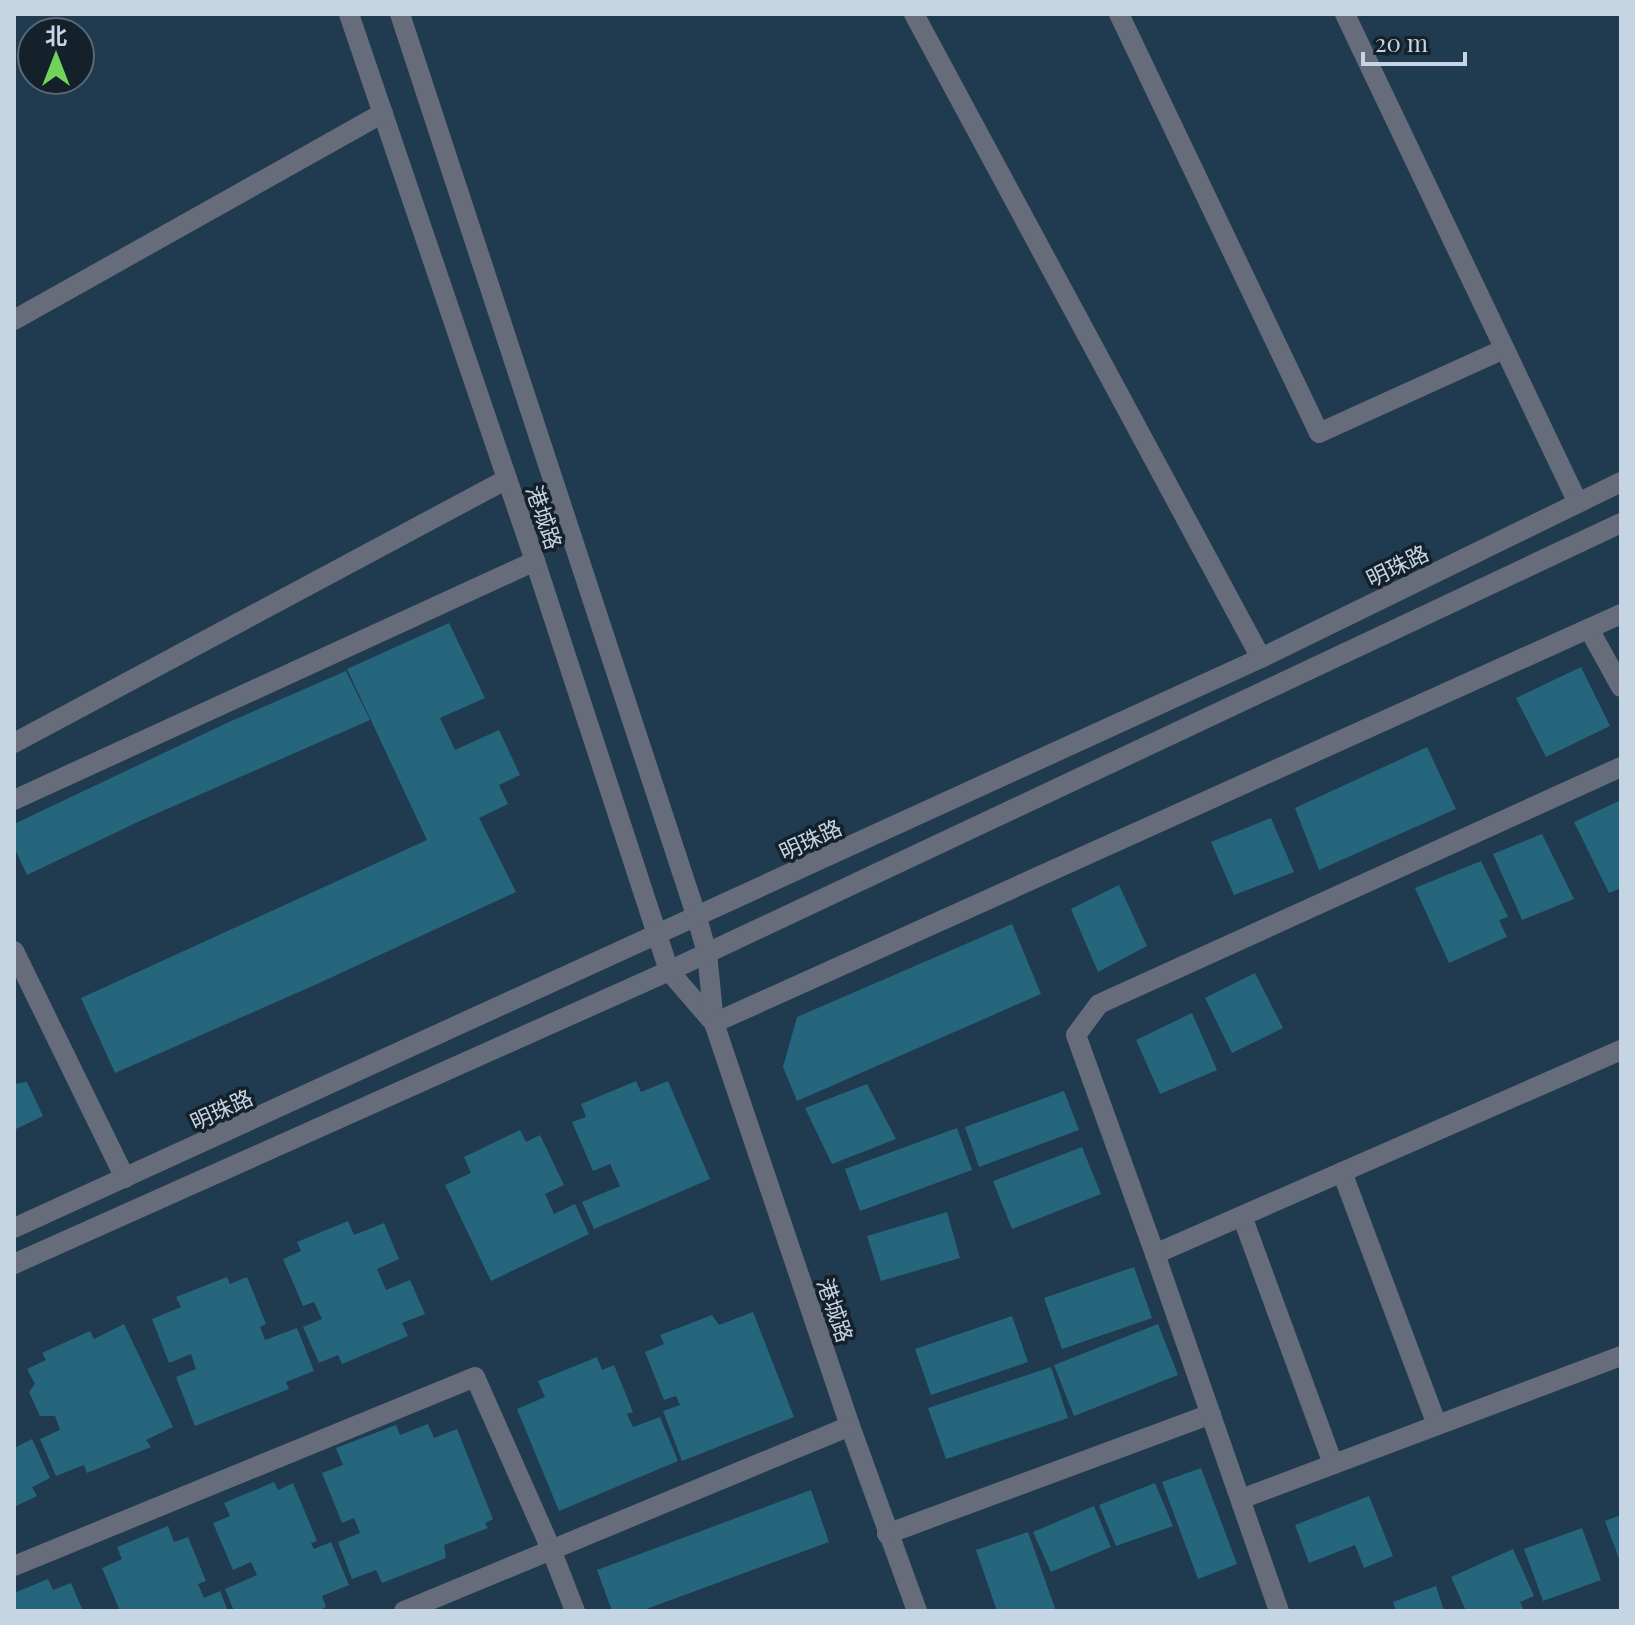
<svg xmlns="http://www.w3.org/2000/svg" width="1635" height="1625" viewBox="0 0 1635 1625" font-family="'Playfair Display','Noto Sans SC',serif">
<style>
.building{fill:#25667c}
.lines{fill:none;stroke-linecap:round;stroke-linejoin:round}
.minor{stroke:#666c79;stroke-width:20}
.labels{text-anchor:middle;dominant-baseline:central;stroke-width:7;stroke-linejoin:round;paint-order:stroke}
.street-label{font-size:22px;fill:#c6d5e3;stroke:#14202a}
</style>
<rect width="100%" height="100%" fill="#203a4f"/>
<g class="building">
<polygon points="449,623 485,698 440,718 455,750 499,730 520,775 499,785 508,804 479,818 516,892 317,984 115,1073 81,998 427,840 347,669"/>
<polygon points="1581,667 1610,726 1546,757 1516,698"/>
<polygon points="346,671 370,720 142,820 27,875 14,847 14,824 229,722"/>
<polygon points="1427,747 1456,809 1319,870 1295,808"/>
<polygon points="1621,800 1621,888 1609,893 1574,822"/>
<polygon points="1271,818 1294,872 1234,895 1211,842"/>
<polygon points="1542,834 1574,899 1522,920 1493,854"/>
<polygon points="1481,861 1508,917 1499,920 1507,937 1449,963 1415,888"/>
<polygon points="1119,885 1147,946 1098,972 1071,909"/>
<polygon points="1012,924 1041,994 797,1101 783,1067 797,1017"/>
<polygon points="1255,973 1283,1028 1232,1053 1205,998"/>
<polygon points="1192,1013 1217,1070 1160,1094 1136,1040"/>
<polygon points="636,1081 641,1092 668,1081 710,1179 594,1229 582,1202 620,1186 610,1164 593,1171 572,1122 586,1117 581,1104"/>
<polygon points="27,1082 43,1116 14,1130 14,1084"/>
<polygon points="867,1084 896,1139 832,1164 805,1108"/>
<polygon points="1064,1091 1079,1130 979,1167 965,1127"/>
<polygon points="957,1128 972,1170 860,1211 845,1169"/>
<polygon points="520,1130 526,1142 540,1135 564,1185 545,1194 554,1214 575,1204 589,1234 491,1281 445,1185 471,1173 464,1157"/>
<polygon points="1082,1147 1101,1194 1012,1229 993,1181"/>
<polygon points="947,1212 960,1258 881,1281 867,1236"/>
<polygon points="348,1221 354,1235 384,1223 399,1259 377,1269 386,1290 410,1280 425,1314 402,1323 408,1336 342,1364 338,1355 319,1363 303,1327 322,1319 314,1302 303,1306 283,1259 301,1251 297,1242"/>
<polygon points="1134,1267 1152,1318 1062,1349 1044,1298"/>
<polygon points="227,1277 230,1284 247,1277 266,1324 260,1327 265,1340 297,1328 314,1371 286,1382 289,1389 195,1426 176,1377 196,1369 191,1354 169,1363 152,1319 181,1307 176,1297"/>
<polygon points="753,1312 794,1417 682,1461 663,1411 680,1405 676,1396 664,1400 645,1352 664,1344 660,1335 712,1315 719,1325"/>
<polygon points="1012,1316 1028,1362 931,1395 915,1349"/>
<polygon points="124,1324 173,1427 146,1440 151,1447 87,1473 84,1465 56,1476 40,1439 60,1430 55,1416 40,1416 29,1392 35,1384 27,1369 46,1360 42,1353 90,1331 94,1339"/>
<polygon points="1158,1324 1178,1375 1074,1416 1054,1365"/>
<polygon points="597,1357 602,1370 614,1365 633,1412 627,1414 633,1427 660,1417 678,1461 559,1511 517,1409 545,1397 538,1381"/>
<polygon points="1051,1367 1068,1418 946,1459 928,1408"/>
<polygon points="428,1424 434,1438 457,1429 493,1519 485,1523 488,1528 444,1545 446,1558 382,1583 376,1570 352,1579 338,1542 360,1533 354,1518 342,1523 322,1473 343,1465 336,1448 396,1425 400,1435"/>
<polygon points="32,1439 50,1478 32,1487 37,1496 14,1507 14,1448"/>
<polygon points="1201,1468 1237,1564 1198,1579 1162,1482"/>
<polygon points="274,1482 278,1490 293,1483 317,1541 311,1543 314,1549 331,1542 349,1585 322,1596 326,1607 318,1611 234,1611 225,1589 257,1575 251,1562 233,1570 213,1523 230,1516 224,1503"/>
<polygon points="1155,1483 1173,1526 1116,1546 1099,1505"/>
<polygon points="811,1490 829,1542 641,1611 612,1611 597,1570"/>
<polygon points="1369,1496 1393,1556 1364,1568 1355,1545 1309,1563 1295,1525"/>
<polygon points="1094,1506 1111,1547 1051,1572 1033,1532"/>
<polygon points="1621,1515 1621,1564 1605,1521"/>
<polygon points="168,1526 174,1542 188,1537 206,1581 198,1584 204,1598 220,1591 228,1611 130,1611 129,1609 120,1611 102,1568 122,1559 117,1547"/>
<polygon points="1582,1528 1601,1580 1543,1601 1524,1549"/>
<polygon points="1028,1532 1056,1611 997,1611 976,1550"/>
<polygon points="1513,1549 1534,1596 1520,1602 1524,1611 1466,1611 1451,1577"/>
<polygon points="48,1579 53,1590 71,1583 83,1611 14,1611 14,1593"/>
<polygon points="1436,1586 1444,1611 1396,1611 1393,1602"/>
</g>
<g class="lines">
<g class="minor">
<polyline points="349,14 535,561 669,971 714,1023"/>
<polyline points="400,14 697,918 707,953 714,1023 850,1426 917,1611"/>
<polyline points="914,14 1261,658"/>
<polyline points="1119,14 1319,433 1504,349"/>
<polyline points="1345,14 1578,503"/>
<polyline points="14,320 383,113"/>
<polyline points="1589,629 1621,687"/>
<polyline points="14,743 507,479"/>
<polyline points="14,800 535,561"/>
<polyline points="14,951 125,1178"/>
<polyline points="714,1023 1621,614"/>
<polyline points="1342,1172 1437,1425"/>
<polyline points="1242,1216 1333,1464"/>
<polyline points="14,1228 1261,658 1621,482"/>
<polyline points="1155,1254 1621,1050"/>
<polyline points="14,1264 669,971 1621,523"/>
<polyline points="1241,1499 1621,1356"/>
<polyline points="887,1534 1211,1414"/>
<polyline points="14,1566 475,1377 551,1549 575,1611"/>
<polyline points="404,1611 850,1426"/>
<polyline points="1279,1611 1155,1254 1076,1035 1099,1004 1621,767"/>
</g>
</g>
<g class="labels">
<g class="street-label">
<text transform="translate(545 517) rotate(71)">港城路</text>
<text transform="translate(1397 565) rotate(-26)">明珠路</text>
<text transform="translate(810 839) rotate(-25)">明珠路</text>
<text transform="translate(221 1109) rotate(-25)">明珠路</text>
<text transform="translate(836 1310) rotate(71)">港城路</text>
</g>
</g>
<rect width="1635" height="1625" fill="none" stroke="#c6d5e3" stroke-width="32"/>
<g transform="translate(56 56)"><circle r="38" fill="#14202a" stroke="#5b6874" stroke-width="2"/>
<path d="M0-6L14 30L0 20L-14 30Z" fill="#73d25c"/>
<text y="-12" font-size="22" font-weight="bold" text-anchor="middle" fill="#c6d5e3">北</text>
</g>
<path d="M1363 52v12h102v-12" fill="none" stroke="#c6d5e3" stroke-width="4"/>
<text x="1375" y="52" font-size="24" fill="#c6d5e3" stroke="#14202a" stroke-width="6" paint-order="stroke">20 m</text>
</svg>
